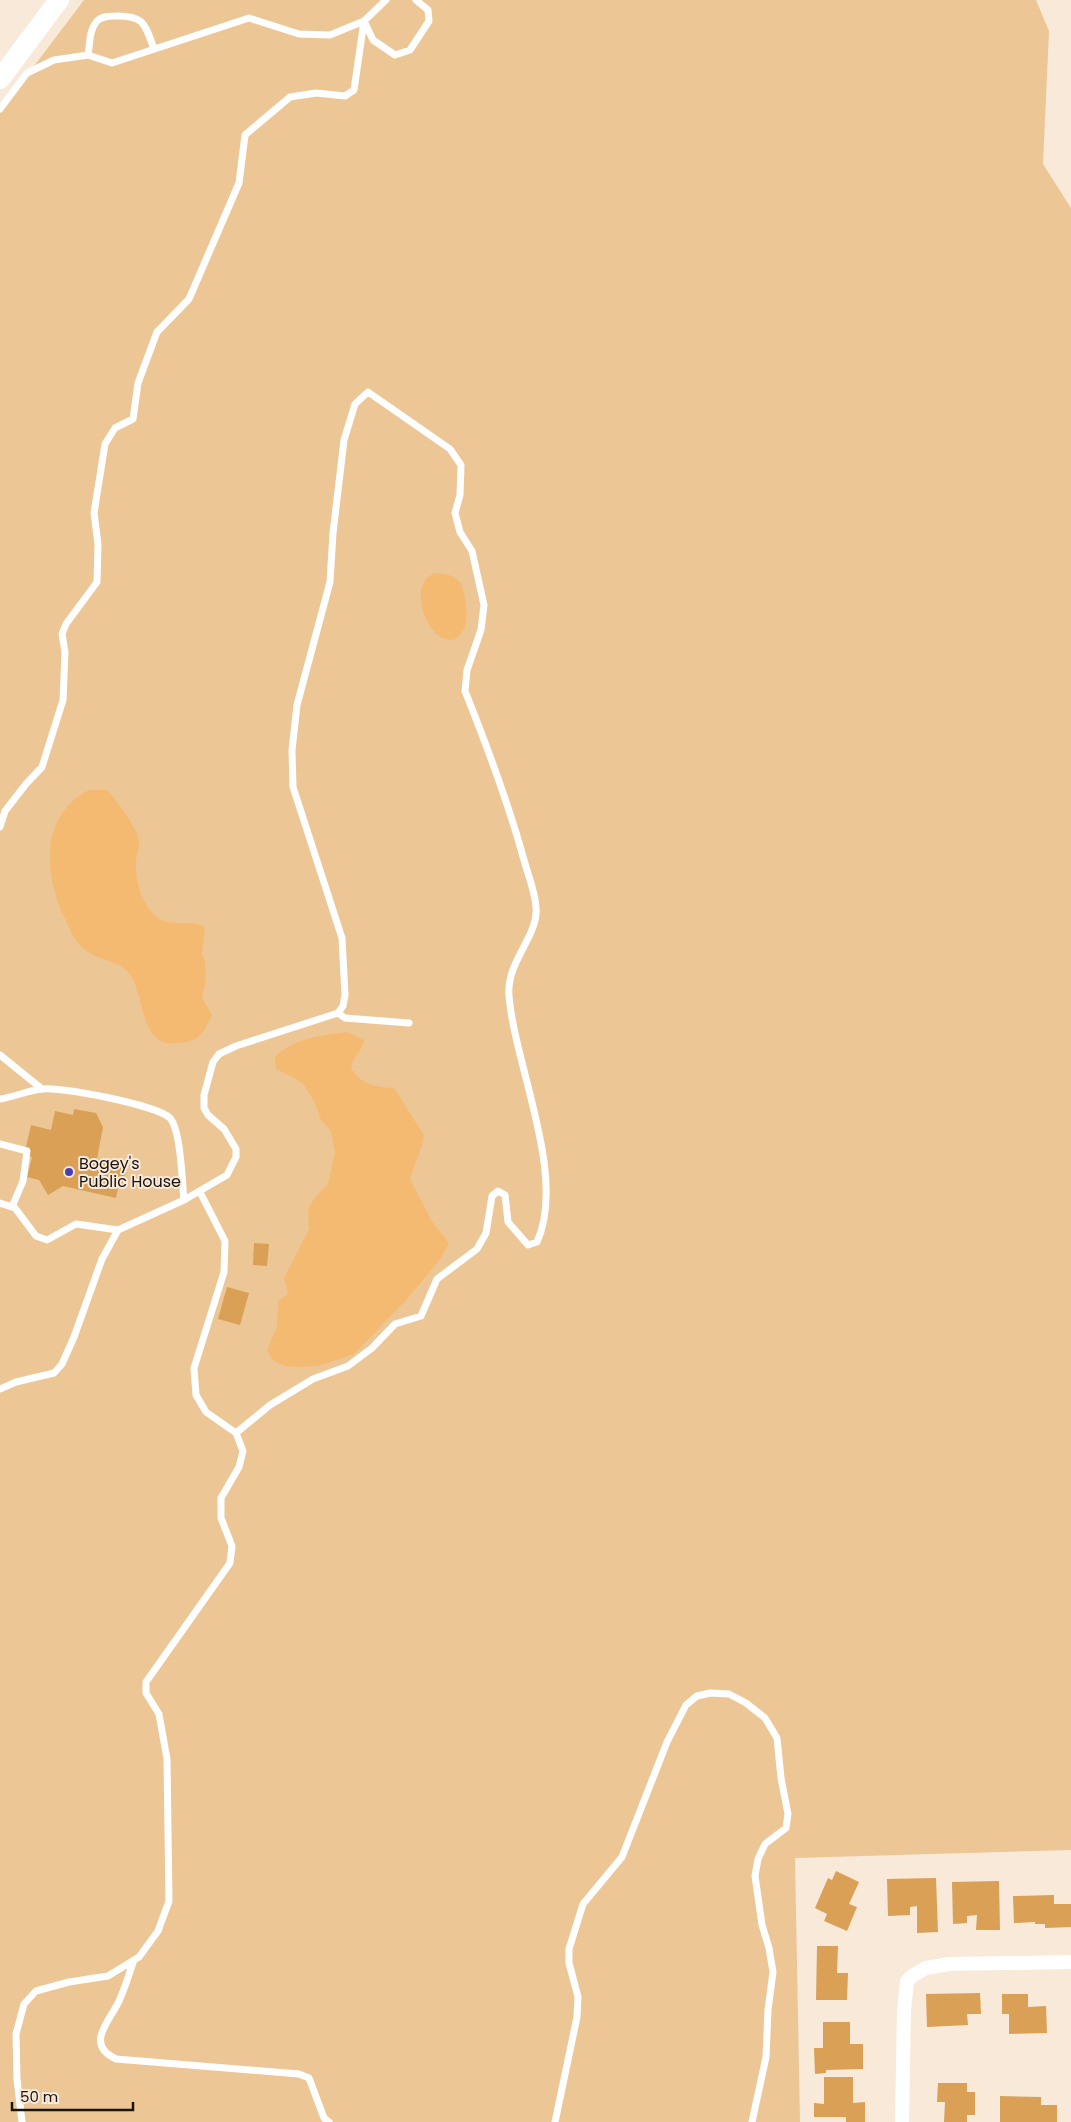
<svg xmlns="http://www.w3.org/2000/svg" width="1071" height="2122" font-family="Poppins,sans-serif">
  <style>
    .green { fill: #edc696 }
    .water { fill: #f5ba71 }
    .building { fill: #d9a056 }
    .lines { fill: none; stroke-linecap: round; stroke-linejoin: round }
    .lane { stroke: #fff; stroke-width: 7 }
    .street { stroke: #fff; stroke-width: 14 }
    .secondary { stroke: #fff; stroke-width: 20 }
    .poi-dot { fill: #4b3db4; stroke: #f8e9d9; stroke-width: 2 }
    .labels { text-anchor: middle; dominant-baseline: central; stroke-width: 4; stroke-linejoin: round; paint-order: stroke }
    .poi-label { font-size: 16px; fill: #19140e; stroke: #f8e9d9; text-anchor: start }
  </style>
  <rect width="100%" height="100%" fill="#f8e9d9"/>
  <path class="green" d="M84,0H1036L1049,31L1043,164L1071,208V1850L795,1858L800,2122H0V111Z"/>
  <path class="water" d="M435,573C444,574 451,574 458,580C463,585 463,591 465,598C467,615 470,631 453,640C450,640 445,639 442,638C423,627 409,583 435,573Z
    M89,790H107C117,801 138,828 139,842C140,849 136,855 136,862C135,881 141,901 154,915C168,929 189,918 205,927L202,954C208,964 206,986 202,998L212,1015C203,1033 202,1040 180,1043C137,1050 147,994 128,972C116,958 94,962 79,944C73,938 70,928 66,921C44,877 38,816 89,790Z
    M348,1032L364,1040C362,1053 352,1056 351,1068C362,1085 375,1087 394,1088L424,1135L423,1142L410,1179L433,1223L449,1243L441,1258L408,1298L354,1354L319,1366L299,1367L284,1366L273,1360L267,1350L277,1327L278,1301L288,1294L284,1278L309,1229L308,1209L316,1196L328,1184L335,1153L331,1131L321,1120L314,1101L304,1085L298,1080L276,1069L275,1057C293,1038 323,1035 348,1032Z"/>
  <path class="building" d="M74,1109L96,1113L103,1127L97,1159L127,1165L123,1185L119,1184L116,1198L63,1186L48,1195L39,1180L27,1177L32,1157L28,1156L30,1148L26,1147L31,1125L51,1130L55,1111L73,1115Z
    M254,1243L269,1244L267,1266L253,1265Z
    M227,1287L249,1293L240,1325L218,1319Z
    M836,1871L859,1882L849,1904L857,1907L847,1931L824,1921L827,1914L815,1908L828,1878L832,1880Z
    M936,1878L938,1932L917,1933V1906L910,1907V1915L888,1916L887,1879Z
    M999,1881L1000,1930H976L977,1915L967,1916V1923L953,1924L952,1882Z
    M1054,1895V1904H1071V1927L1045,1928V1924H1035V1922L1014,1923L1013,1896Z
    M817,1946H838L837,1973H848L847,2000H816Z
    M980,1993L981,2014H967L968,2025L927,2027L926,1994Z
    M1002,1994H1028V2007L1046,2006L1047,2033L1009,2034V2014H1002Z
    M823,2022H850V2044H863V2069L826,2070V2073L815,2074L814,2048H823Z
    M824,2077H853V2103L865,2102V2122H846V2117H814V2103L824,2104Z
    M938,2083H967V2092H975V2115H967V2122H944L945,2102H937Z
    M1000,2096L1041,2097V2105H1057V2122H1000Z"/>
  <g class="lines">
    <path class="lane" d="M364,21L373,40L395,55L410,50L429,21L428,10L416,0
      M88,55C90,44 89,30 97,21C102,16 109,16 115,16C144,15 145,24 154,49
      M0,109L27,73L54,60L88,55L112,63L249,18L299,34L330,35L364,21L386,0
      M0,827L5,811L26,784L42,767L63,700L65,652L62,634L66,624L97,582L98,544L94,513L105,444L115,428L133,419L138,383L157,332L189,299L239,183L245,135L290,97L316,93L345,96L354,90L364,21
      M338,1013L345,1018L409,1023
      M0,1055L42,1089
      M0,1099C14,1097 27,1091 41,1089C59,1086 157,1105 170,1118C181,1131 182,1181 184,1200
      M0,1144L27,1151L23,1181L12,1207
      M0,1203L15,1208L36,1236L47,1240L76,1224L118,1230
      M0,1389L16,1382L54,1373L62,1364L74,1337L102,1259L118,1230L184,1200L227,1175L236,1157V1149L224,1129L208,1115L204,1108V1095L213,1062L219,1054L236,1046L338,1013L343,1006L345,995L342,938L293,787L292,750L297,705L330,582L333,533L344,440L355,404L368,392L450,449L461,465L460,495L455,513L460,532L472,551L484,605L481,630L467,670L465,691C487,746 508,802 524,860C528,875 535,891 536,907C539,936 506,961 509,996C515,1067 567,1176 537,1242L528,1245L508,1222L505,1195L498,1191L492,1196L486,1233L477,1249L437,1279L421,1316L395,1324L372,1348L348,1366L313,1379L270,1405L236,1433
      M134,1960C129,1974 125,1988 119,2001C110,2021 84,2044 116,2059L299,2074L309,2078L324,2118L329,2122
      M22,2122L17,2079L16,2034L24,2004L36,1991L69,1982L108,1976L139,1957L158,1931L169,1901L167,1759L159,1714L146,1693V1682L230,1563L232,1546L221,1518V1498L239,1467L243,1451L236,1433L206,1412L196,1395L194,1368L224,1272L225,1241L200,1192
      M555,2122L577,2017L578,1997L569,1963V1949L583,1904L622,1857L667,1742L686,1705L697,1696L710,1693L729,1694L746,1703L765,1718L777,1738L781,1778L788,1814L786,1828L765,1844L758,1859L755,1876L762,1925L769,1948L773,1972L768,2010L766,2057L752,2122"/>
    <path class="street" d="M902,2122L904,2011L907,1981L912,1976L926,1968L949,1964L1071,1962"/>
    <path class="secondary" d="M0,79L59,0"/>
  </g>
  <circle class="poi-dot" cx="69" cy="1172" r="5"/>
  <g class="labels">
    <g class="poi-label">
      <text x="79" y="1163">Bogey's<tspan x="79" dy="18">Public House</tspan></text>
    </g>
  </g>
  <path d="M12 2102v8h121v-8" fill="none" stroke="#19140e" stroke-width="2.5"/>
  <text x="20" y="2102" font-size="15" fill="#19140e" stroke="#f8e9d9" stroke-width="4" paint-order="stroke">50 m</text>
</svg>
